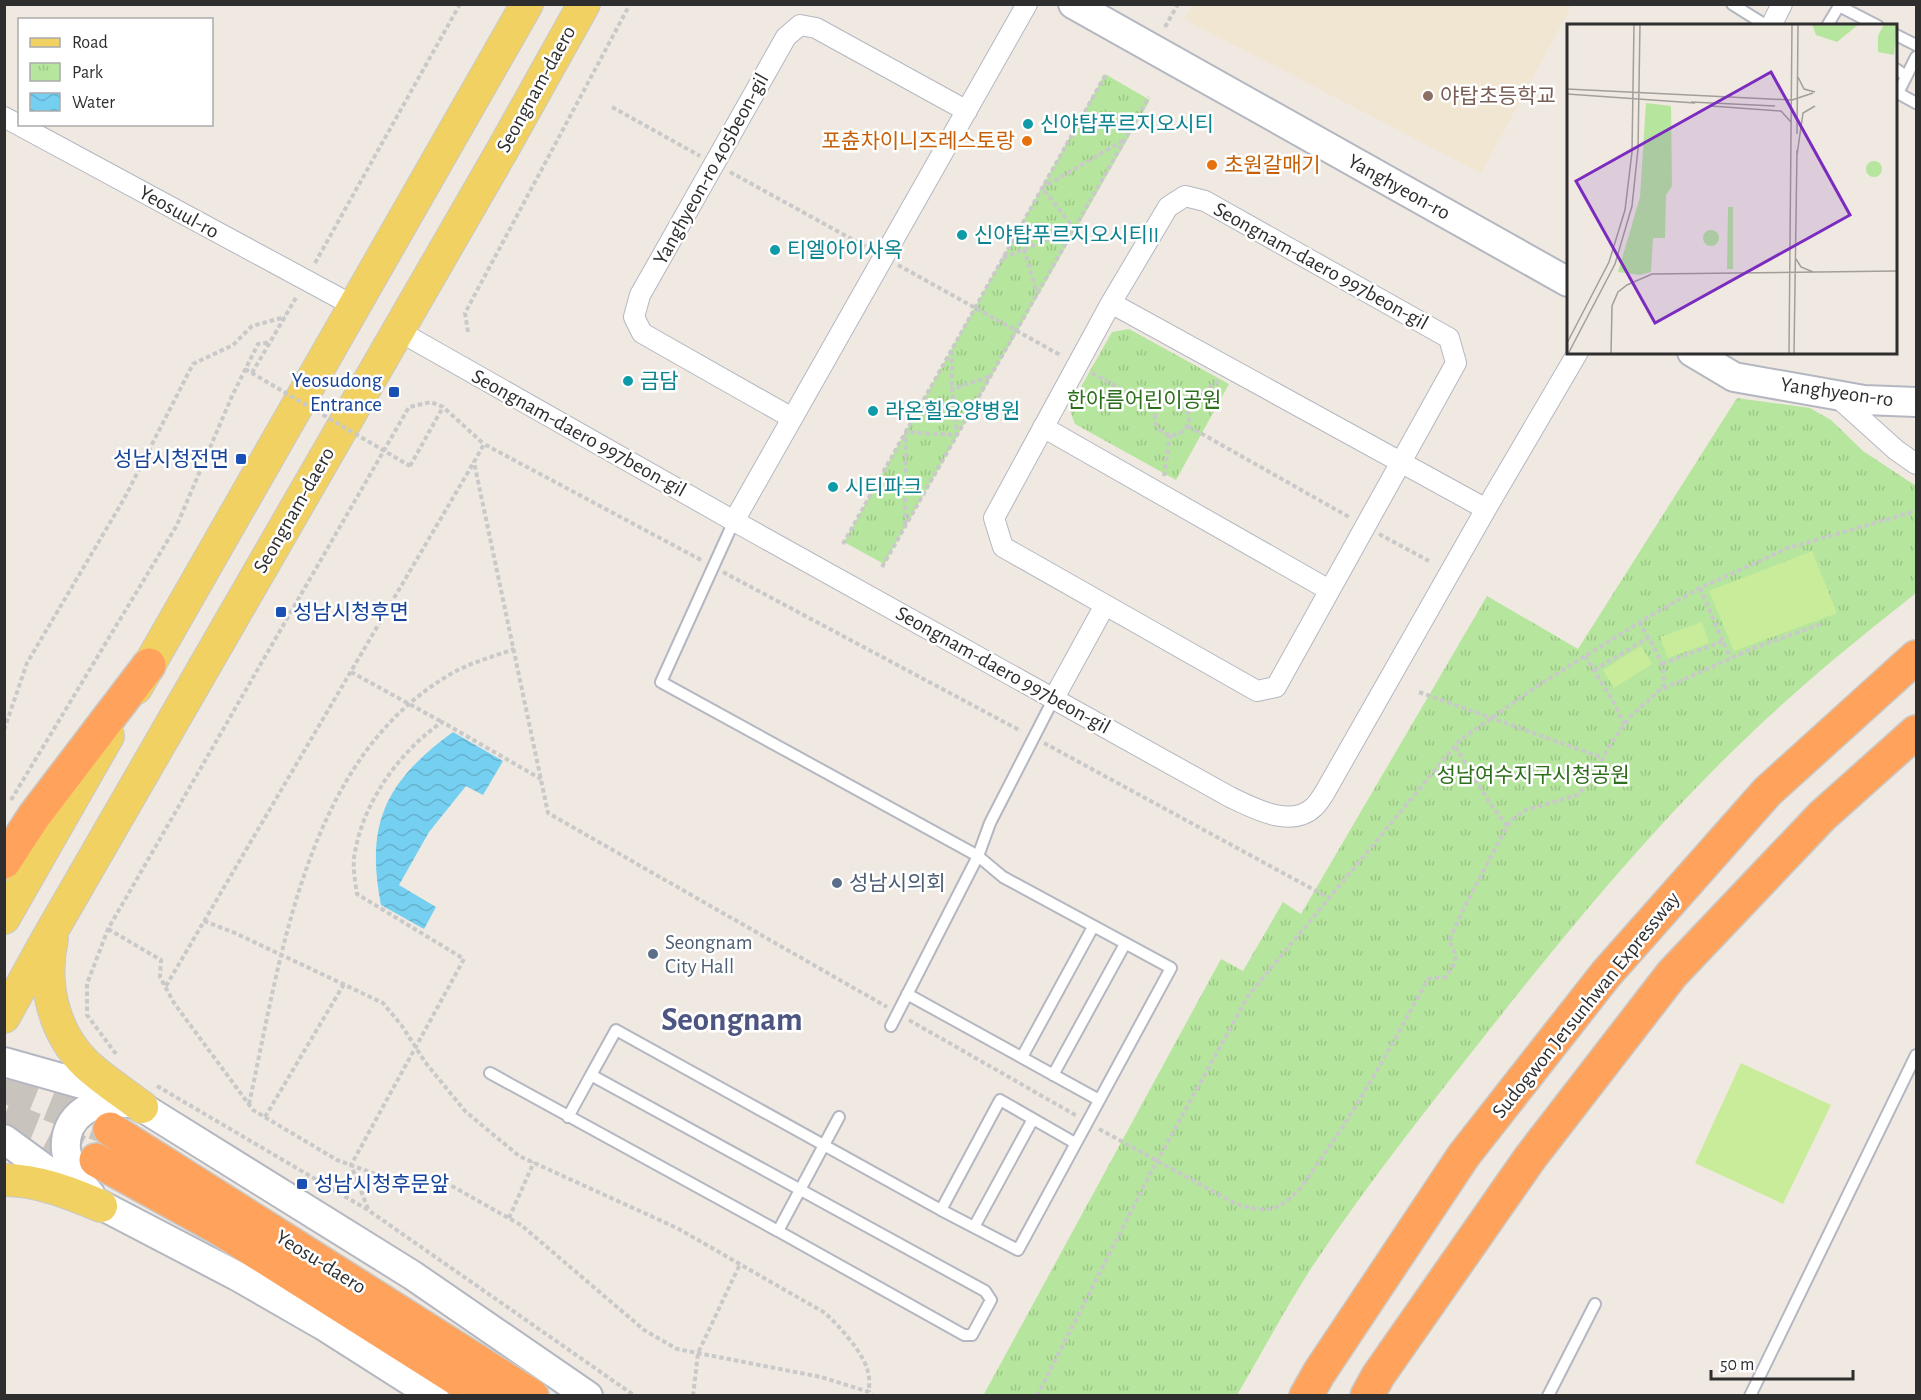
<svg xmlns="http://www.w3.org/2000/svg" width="1921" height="1400" font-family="'Alegreya Sans','Noto Sans KR',sans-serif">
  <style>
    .education { fill: #f0e6d1 }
    .park { fill: url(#park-tufts) }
    .pitch { fill: #c9ec9a }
    .water { fill: url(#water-waves) }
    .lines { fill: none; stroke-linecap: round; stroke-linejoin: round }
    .highway-tunnel { stroke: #c8c4bd; stroke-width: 33; stroke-dasharray: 33 16; stroke-linecap: butt }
    .lane-casing { stroke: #b4b7c1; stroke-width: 14 }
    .street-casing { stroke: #b4b7c1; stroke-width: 22 }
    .secondary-casing { stroke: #b4b7c1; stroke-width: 32 }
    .primary-casing { stroke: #c9c9c9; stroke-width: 34 }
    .highway-casing { stroke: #c9c9c9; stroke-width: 36 }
    .path { stroke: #c9c9c9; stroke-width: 4; stroke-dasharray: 4.5 3; stroke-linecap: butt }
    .lane { stroke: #fff; stroke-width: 10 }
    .street { stroke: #fff; stroke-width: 20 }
    .secondary { stroke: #fff; stroke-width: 28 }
    .primary { stroke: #f2d163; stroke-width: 32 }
    .highway { stroke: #ffa35c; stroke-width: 33 }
    .path-bridge { stroke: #c9c9c9; stroke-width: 4; stroke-dasharray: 4.5 3; stroke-linecap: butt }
    .education-dot { fill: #8d6e63; stroke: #fff; stroke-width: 2 }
    .culture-dot { fill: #0f9aa8; stroke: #fff; stroke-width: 2 }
    .food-dot { fill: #e8710a; stroke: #fff; stroke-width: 2 }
    .transit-dot { fill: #1a4fb4; stroke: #fff; stroke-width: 2 }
    .service-dot { fill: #5c6f8a; stroke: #fff; stroke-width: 2 }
    .labels { text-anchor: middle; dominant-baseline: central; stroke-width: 5; stroke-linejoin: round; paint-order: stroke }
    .street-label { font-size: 21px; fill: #2e2e2e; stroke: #fff }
    .education-label { font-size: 21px; fill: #785e54; stroke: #fff; text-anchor: start }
    .culture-label { font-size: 21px; fill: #0d838f; stroke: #fff; text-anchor: start }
    .food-label { font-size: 21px; fill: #c56008; stroke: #fff; text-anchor: end }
    .transit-label { font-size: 21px; fill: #164399; stroke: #fff; text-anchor: end }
    .park-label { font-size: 21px; fill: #2c6e1b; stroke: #fff }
    .service-label { font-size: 21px; fill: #4e5e75; stroke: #fff; text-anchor: start }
    .town-label { font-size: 33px; font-weight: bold; fill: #4d5680; stroke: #fff }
    .inset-road { fill: none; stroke: #a29e99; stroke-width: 1.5 }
    .view { fill: #7b2cbf; fill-opacity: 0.15; stroke: #7b2cbf; stroke-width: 3 }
    .inset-edge { fill: none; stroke: #2e2e2e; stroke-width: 3 }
  </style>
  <defs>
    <pattern id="park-tufts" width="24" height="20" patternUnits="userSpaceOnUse" patternTransform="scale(1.5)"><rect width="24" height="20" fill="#b6e59e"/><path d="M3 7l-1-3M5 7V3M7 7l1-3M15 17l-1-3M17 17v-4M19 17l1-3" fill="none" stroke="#9dc588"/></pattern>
    <pattern id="water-waves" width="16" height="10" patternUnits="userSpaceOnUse" patternTransform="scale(1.5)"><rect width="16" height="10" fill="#75cff0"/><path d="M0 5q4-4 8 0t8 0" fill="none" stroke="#66b2ce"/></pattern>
  </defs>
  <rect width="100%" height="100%" fill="#efe9e1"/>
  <path class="education" d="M1193,5V4L1572,5L1481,173L1184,19Z"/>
  <path class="park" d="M1105,74L1150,100L884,564L844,542Z
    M1129,329L1229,384L1176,480L1075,424L1069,408L1112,332Z
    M1737,398L1810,408L1831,420L1863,451L1916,486V593C1872,628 1828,663 1786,701C1676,799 1581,914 1490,1029C1429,1106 1367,1184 1312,1267C1285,1309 1262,1353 1237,1395L983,1396L1221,959L1243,971L1283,902L1301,914L1487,596L1578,649Z"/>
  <path class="pitch" d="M1812,551L1837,613L1734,651L1709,591Z
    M1702,622L1709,643L1668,658L1660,637Z
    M1641,646L1652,664L1614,688L1603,670Z
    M1741,1063L1831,1105L1783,1204L1695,1163Z"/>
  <path class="water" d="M453,732L503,761L483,795L466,786L429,832L399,885L436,907L424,929L381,905C365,823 386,781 453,732Z"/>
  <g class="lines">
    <path class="highway-tunnel" d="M4,1086L110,1129
      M4,1117L41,1132L92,1158"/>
    <defs>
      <path id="lane" d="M1732,4L1767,26
        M1827,26L1839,6L1878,26
        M1896,35L1916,45
        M1896,69L1906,76
        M1896,92L1916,103
        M1898,93L1916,57
        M907,994L1099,1100
        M891,1026L978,856L990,823L1054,698
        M1022,1057L1093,927
        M490,1073L778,1231L839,1117
        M591,1075L616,1030L941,1210L1018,1250L1171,968L1003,877L978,856L661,682L734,521
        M1053,1075L1125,944
        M568,1117L591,1075L985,1291L991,1300L972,1335H964L778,1231
        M941,1210L1000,1100L1075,1143
        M974,1227L1033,1119
        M1548,1396L1595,1304
        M1750,1396L1916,1055"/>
      <path id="street" d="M1771,26L1782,4
        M4,117L354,306
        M1185,196L1205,201L1449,338L1456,363L1276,687L1257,691L1003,547L994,518L1111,303L1168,207Z
        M1111,303L1486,509
        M397,330L734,521L1230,797C1253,808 1291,829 1314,807C1318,803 1322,797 1325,792L1486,509L1578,352
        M1835,395L1896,450L1916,464
        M792,418L642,333L634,317L640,295L786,37L800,25L816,28L967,111
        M1043,427L1329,590
        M734,521L1027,4
        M1054,698L1105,605"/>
      <path id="secondary" d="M1073,4L1568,282
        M1692,352L1734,377L1864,400L1916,402
        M4,1062L82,1084L142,1107L412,1275L588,1396
        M4,1139L78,1193L237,1276L324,1326L434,1396
        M90,1194C79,1182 68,1166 66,1150C63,1115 95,1098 125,1103"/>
      <path id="primary" d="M136,688L527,4
        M4,918L108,736
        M52,939C42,983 53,1032 86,1064C103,1080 124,1093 142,1107
        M4,1017L45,943L503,149L584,4
        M4,1180C38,1180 70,1193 101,1206"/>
      <path id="highway" d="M4,862L34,816L149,665
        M110,1129L532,1396
        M96,1160L217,1227L484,1396
        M1306,1396L1319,1373L1464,1155L1606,974L1768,791L1916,657
        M1367,1396L1378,1376L1530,1158L1672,974L1822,816L1916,732"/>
    </defs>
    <use href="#lane" class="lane-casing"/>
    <use href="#street" class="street-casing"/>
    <use href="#secondary" class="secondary-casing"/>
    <use href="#primary" class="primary-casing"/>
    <use href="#highway" class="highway-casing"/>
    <path class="path" d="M1165,27L1178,4
      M612,107L700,156
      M730,172L868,248
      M1024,249L1037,294
      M1003,258L1074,228L1042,188L1124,140
      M315,263L460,4
      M898,265L1062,356
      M468,332L465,313L630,4
      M952,351V389
      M252,373L297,296
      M1092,373L1157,409
      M1155 418a17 17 0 1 1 34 0a17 17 0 1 1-34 0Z
      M1186,407L1218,381
      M1188,426L1349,517
      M410,466L443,407
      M1164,476L1170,435
      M905,525L906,432L957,435L952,389L989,377
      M1379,534L1429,561
      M843,544L1106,74
      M701,560L484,444L474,462L548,813L887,1007
      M882,567L1149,97
      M723,572L1021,731
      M1700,588L1730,658
      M1639,622C1650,642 1668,664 1663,687
      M1585,656L1614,703L1624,724
      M1662,664L1723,641
      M1594,670L1648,638
      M351,672L442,722
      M1419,692L1603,758
      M4,730L27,663L124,499L193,364L233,345L252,326L285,317
      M1044,743L1329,898
      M11,800L177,525L232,396L258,344L271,342
      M1507,826L1513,819L1526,810L1577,795L1593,778L1610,745L1630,717L1660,690L1754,648L1821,624
      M204,921L235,933L383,1003L402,1026L425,1062L465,1111L519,1156L677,1228L825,1313C839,1326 864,1353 868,1372C870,1378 869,1386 869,1392
      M108,929L161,960L160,977L174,1003L253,1110L337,1160L397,1182L450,1185L521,1225L644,1330L677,1349L821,1377L869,1392L873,1396
      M166,986L474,462
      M909,1020L1077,1116
      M116,1054L87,1015V984L108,929L409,407L431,402L443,407L484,444
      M157,1086L368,1210L635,1396
      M249,1104C282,953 307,751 458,670C476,661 495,656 514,649
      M265,1117L344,984
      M1099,1129L1236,1204C1248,1207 1265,1213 1276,1207C1298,1197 1309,1176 1322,1157C1362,1101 1394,1040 1428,979L1446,977C1456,963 1459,956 1449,941L1463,910L1507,826L1489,802L1455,746
      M368,1209L351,1165L464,959L357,894C355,880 352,865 355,852C364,801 400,751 442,722L541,779
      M509,1218L534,1162
      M693,1396L698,1353L740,1264
      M1037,1396L1149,1176L1248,996L1460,740L1536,687L1585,656L1655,613L1700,588L1788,548L1916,511"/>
    <use href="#lane" class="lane"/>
    <use href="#street" class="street"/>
    <use href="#secondary" class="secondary"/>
    <use href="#primary" class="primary"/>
    <use href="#highway" class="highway"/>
    <path class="path-bridge" d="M245,369L410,466"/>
  </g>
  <circle class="education-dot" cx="1428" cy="96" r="6"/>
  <g class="culture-dot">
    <circle cx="1028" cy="124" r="6"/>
    <circle cx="962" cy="235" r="6"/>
    <circle cx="775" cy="250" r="6"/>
    <circle cx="628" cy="381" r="6"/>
    <circle cx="873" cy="411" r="6"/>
    <circle cx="833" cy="487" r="6"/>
  </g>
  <g class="food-dot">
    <circle cx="1027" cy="141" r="6"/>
    <circle cx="1212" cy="165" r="6"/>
  </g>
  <g class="transit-dot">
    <rect x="388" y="386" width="12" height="12" rx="3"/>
    <rect x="235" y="453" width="12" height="12" rx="3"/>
    <rect x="275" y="606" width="12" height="12" rx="3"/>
    <rect x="296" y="1178" width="12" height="12" rx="3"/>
  </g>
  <g class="service-dot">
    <circle cx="837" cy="883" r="6"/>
    <circle cx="653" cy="954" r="6"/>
  </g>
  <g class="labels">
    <g class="street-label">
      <text transform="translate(536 89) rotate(-61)">Seongnam-daero</text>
      <text transform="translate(711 169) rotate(-61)">Yanghyeon-ro 405beon-gil</text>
      <text transform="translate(1399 187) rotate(29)">Yanghyeon-ro</text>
      <text transform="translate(179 212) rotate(29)">Yeosuul-ro</text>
      <text transform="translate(1321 266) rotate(29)">Seongnam-daero 997beon-gil</text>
      <text transform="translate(1837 392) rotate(8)">Yanghyeon-ro</text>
      <text transform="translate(579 433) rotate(29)">Seongnam-daero 997beon-gil</text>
      <text transform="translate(294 510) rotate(-60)">Seongnam-daero</text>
      <text transform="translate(1003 670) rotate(29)">Seongnam-daero 997beon-gil</text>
      <text transform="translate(1586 1005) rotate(-51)">Sudogwon Je1sunhwan Expressway</text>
      <text transform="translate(321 1262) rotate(32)">Yeosu-daero</text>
    </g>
    <g class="education-label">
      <text x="1440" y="96">야탑초등학교</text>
    </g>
    <g class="culture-label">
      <text x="1040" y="124">신야탑푸르지오시티</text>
      <text x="974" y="235">신야탑푸르지오시티II</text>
      <text x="787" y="250">티엘아이사옥</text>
      <text x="640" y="381">금담</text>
      <text x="885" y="411">라온힐요양병원</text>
      <text x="845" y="487">시티파크</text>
    </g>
    <g class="food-label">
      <text x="1015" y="141">포츈차이니즈레스토랑</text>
      <text x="1224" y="165" text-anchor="start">초원갈매기</text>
    </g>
    <g class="transit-label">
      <text x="382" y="380">Yeosudong<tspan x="382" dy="24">Entrance</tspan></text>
      <text x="229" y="459">성남시청전면</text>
      <text x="293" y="612" text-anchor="start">성남시청후면</text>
      <text x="314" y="1184" text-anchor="start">성남시청후문앞</text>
    </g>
    <g class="park-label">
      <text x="1144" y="400">한아름어린이공원</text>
      <text x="1533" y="775">성남여수지구시청공원</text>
    </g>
    <g class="service-label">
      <text x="849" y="883">성남시의회</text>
      <text x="665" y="942">Seongnam<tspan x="665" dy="24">City Hall</tspan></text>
    </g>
    <g class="town-label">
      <text x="732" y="1020">Seongnam</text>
    </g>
  </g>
  <g transform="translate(1567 24)">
    <rect width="330" height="330" fill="#efe9e1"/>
    <path d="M292,0L270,18L249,11L245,0ZM317,0H330L327,31L311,28V12Z" fill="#b6e59e"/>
    <path d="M79,79L104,82L105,162L99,171L98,214H86L84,248L73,251L51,248L73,173ZM299 145a8 8 0 1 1 16 0a8 8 0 1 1-16 0ZM161,183H166V245H160ZM136 214a8 8 0 1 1 16 0a8 8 0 1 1-16 0Z" fill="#b6e59e"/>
    <path class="inset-road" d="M231,53L237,65L248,68M0,65L225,76M0,70L128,79M225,76L246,69M124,78L208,82M144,82L214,87L224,98M230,110L231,0M230,131L236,89L248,82M229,235L234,243L246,248M0,319L42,238L58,186L65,128L67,0M1,330L48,240L65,182L71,125L73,0M44,330L45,282L51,268L60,261L85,250L330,247M222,330L225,0M227,330L230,126"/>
    <path class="view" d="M204,48L283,191L88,299L9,157Z"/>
    <rect width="330" height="330" class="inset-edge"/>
  </g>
  <rect width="1921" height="1400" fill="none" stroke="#2e2e2e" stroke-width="12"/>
  <rect x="18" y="18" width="195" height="108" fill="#ffffff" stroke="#ababab" stroke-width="1.5"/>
  <rect x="30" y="38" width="30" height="9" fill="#f2d163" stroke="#ababab" stroke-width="1.5"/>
  <text x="72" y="48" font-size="18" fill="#2e2e2e">Road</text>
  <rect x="30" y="63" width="30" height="18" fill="url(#park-tufts)" stroke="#ababab" stroke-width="1.5"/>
  <text x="72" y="78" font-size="18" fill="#2e2e2e">Park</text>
  <rect x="30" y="93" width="30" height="18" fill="url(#water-waves)" stroke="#ababab" stroke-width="1.5"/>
  <text x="72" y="108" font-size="18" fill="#2e2e2e">Water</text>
  <path d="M1711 1370v9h142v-9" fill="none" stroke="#2e2e2e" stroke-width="3"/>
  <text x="1720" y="1370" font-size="18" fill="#2e2e2e" stroke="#ffffff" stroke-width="4.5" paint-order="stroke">50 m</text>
</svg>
